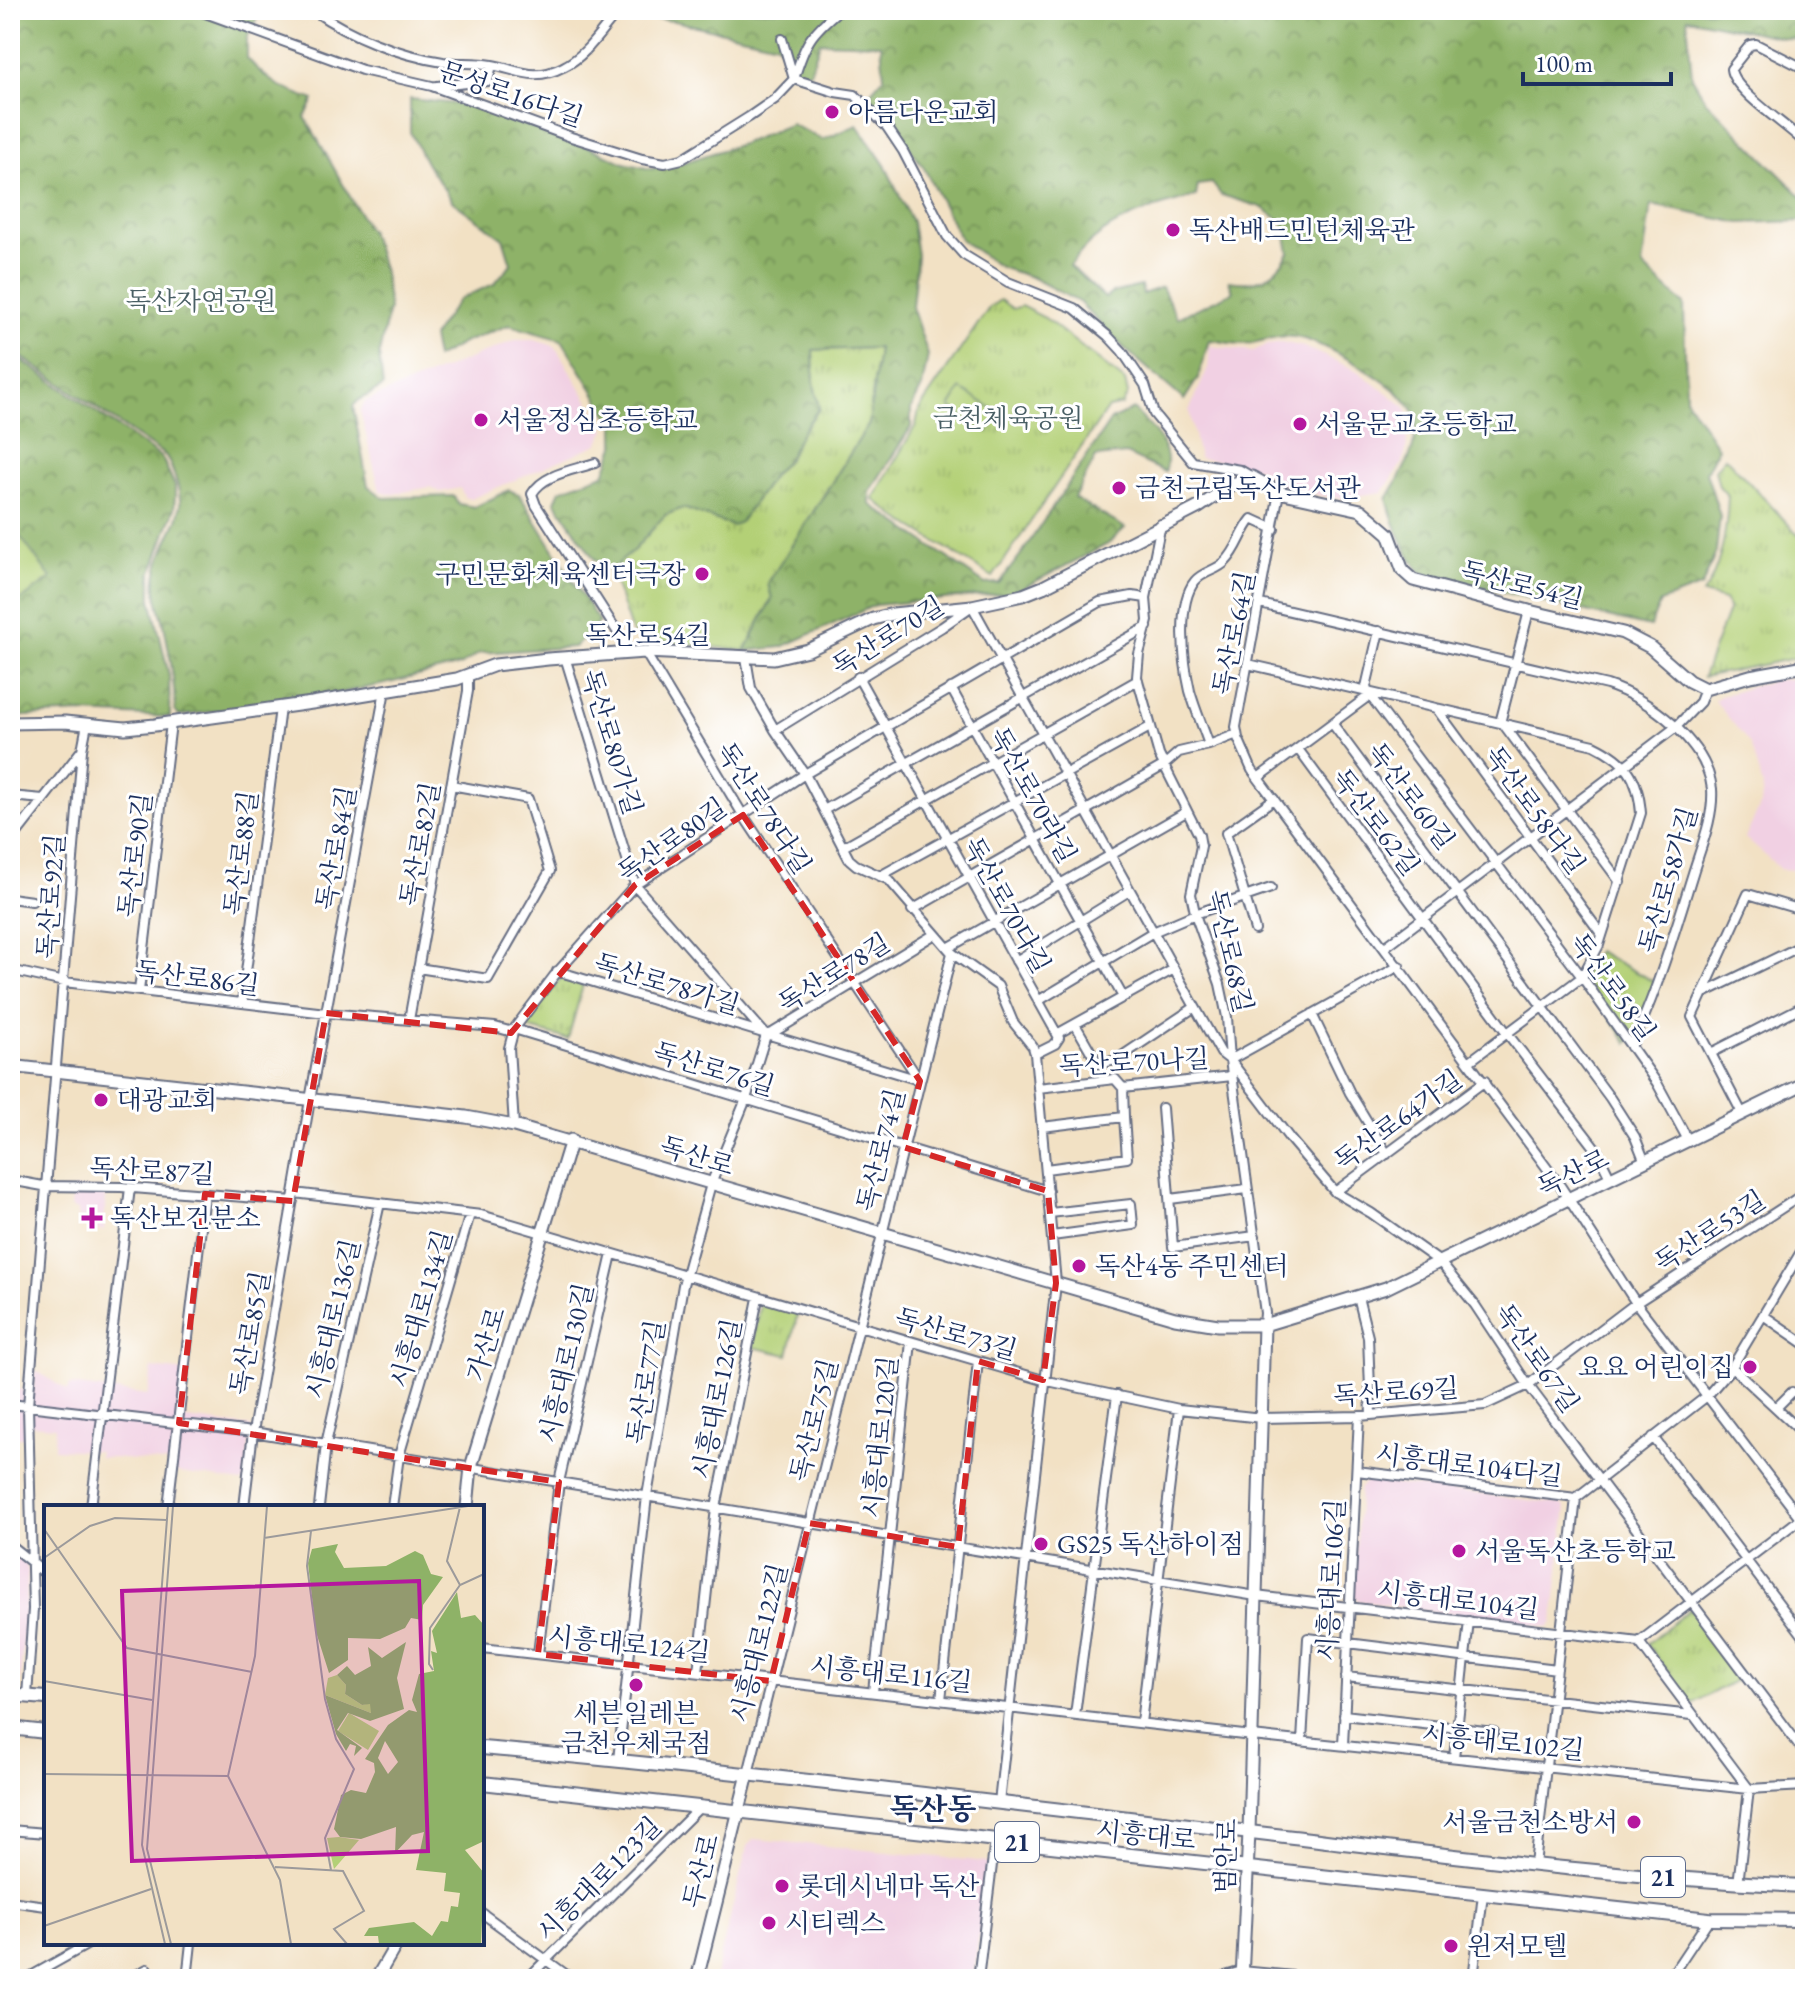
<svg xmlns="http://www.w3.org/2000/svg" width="1815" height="1989" font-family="'EB Garamond','Noto Serif KR',serif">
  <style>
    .built { fill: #f1d0e3 }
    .grass { fill: url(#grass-tufts); stroke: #67806a; stroke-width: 2 }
    .forest { fill: url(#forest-crowns); stroke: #547062; stroke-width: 2; fill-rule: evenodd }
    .garden { fill: #b3d076; stroke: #67806a; stroke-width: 2 }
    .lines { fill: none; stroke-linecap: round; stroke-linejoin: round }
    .street-casing { stroke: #666d82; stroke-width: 12 }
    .secondary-casing { stroke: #666d82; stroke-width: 15 }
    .primary-casing { stroke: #666d82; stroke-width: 16 }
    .street { stroke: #fff; stroke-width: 8 }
    .secondary { stroke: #fff; stroke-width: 11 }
    .primary { stroke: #fff; stroke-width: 12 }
    .marked { fill: none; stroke: #d62828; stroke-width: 6; stroke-dasharray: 16 10; stroke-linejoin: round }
    .poi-dot { fill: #b5179e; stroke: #fff; stroke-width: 3 }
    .labels { text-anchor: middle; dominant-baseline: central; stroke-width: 6; stroke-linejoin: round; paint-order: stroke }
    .shield { fill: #fff; stroke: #5f6d8e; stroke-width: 2 }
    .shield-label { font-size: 24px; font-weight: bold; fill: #1b2f5e }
    .street-label { font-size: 26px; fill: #1b2f5e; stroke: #fff }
    .poi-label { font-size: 26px; fill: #1b2f5e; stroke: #fff; text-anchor: start }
    .park-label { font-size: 26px; fill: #495f65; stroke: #fff }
    .quarter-label { font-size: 30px; font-weight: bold; fill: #1b2f5e; stroke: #fff }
    .inset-road { fill: none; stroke: #9c9a9b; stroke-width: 2 }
    .view { fill: #b5179e; fill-opacity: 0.15; stroke: #b5179e; stroke-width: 4 }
    .inset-edge { fill: none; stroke: #1b2f5e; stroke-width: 4 }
  </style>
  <defs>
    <pattern id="grass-tufts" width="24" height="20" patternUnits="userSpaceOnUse" patternTransform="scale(2)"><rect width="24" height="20" fill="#b3d076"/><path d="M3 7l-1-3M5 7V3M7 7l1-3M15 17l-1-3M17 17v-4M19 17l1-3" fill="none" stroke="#99b368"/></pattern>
    <pattern id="forest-crowns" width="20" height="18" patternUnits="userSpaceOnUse" patternTransform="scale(2)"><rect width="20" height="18" fill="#8eb267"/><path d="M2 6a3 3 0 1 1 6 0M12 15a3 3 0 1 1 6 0" fill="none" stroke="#739158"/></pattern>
  </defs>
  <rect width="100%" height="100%" fill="#fff"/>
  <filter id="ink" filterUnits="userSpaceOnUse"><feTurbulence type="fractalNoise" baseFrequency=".0125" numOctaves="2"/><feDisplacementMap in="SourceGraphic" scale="16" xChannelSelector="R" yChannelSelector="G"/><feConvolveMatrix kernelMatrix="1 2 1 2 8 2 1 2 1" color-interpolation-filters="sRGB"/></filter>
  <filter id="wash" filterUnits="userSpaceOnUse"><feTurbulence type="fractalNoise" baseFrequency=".006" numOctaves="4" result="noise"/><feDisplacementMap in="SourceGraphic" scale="32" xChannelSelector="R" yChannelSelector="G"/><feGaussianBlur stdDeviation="1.8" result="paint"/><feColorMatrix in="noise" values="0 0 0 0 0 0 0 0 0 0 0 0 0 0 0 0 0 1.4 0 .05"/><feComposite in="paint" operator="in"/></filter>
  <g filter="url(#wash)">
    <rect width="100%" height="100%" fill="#f2e1c4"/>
    <path class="built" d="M515,340H534L555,346L606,430L598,444L473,498H465L460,488L440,492L430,487L393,494L380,491L360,410L366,401Z
      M1282,342L1304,347L1356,370L1405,406L1409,417L1406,451L1401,465L1383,492L1341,498L1323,496L1282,485L1259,468L1199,458L1189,411L1208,368L1210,346L1253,351L1269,344Z
      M1805,678V871L1781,869L1745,838L1761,804L1763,787L1759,771L1750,744L1714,700L1721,696L1775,680Z
      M73,1189L106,1190L104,1231L79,1226L78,1210L71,1208Z
      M152,1368L185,1372L180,1412L186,1419L251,1427L245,1479L242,1482L173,1472L174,1463L99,1457V1451L54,1449L55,1427L30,1425V1437H10V1388L33,1392L35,1370L68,1391L70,1385L148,1395Z
      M1367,1481L1562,1504L1566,1508L1553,1622L1548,1627L1359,1601L1353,1594L1360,1488Z
      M10,1552L26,1564L28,1571L20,1681L16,1687L10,1686Z
      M755,1839L988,1862L973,1979H715L747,1847Z"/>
    <path class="grass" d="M1000,300L1013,309L1021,306L1045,318L1125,381L1128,394L1122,405L1108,408L993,577L899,519L873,499L916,425L919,410L989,308Z
      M878,348L869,424L768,583L772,598L745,651L649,639L632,633L611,570L635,549L665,515L683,508L733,526L741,521L774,474L789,458L800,435L819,409L814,384L813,350Z
      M1725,457L1805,542V656L1703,677L1729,608L1725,600L1703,594C1722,566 1727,530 1728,496L1719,486L1715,470Z
      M1597,951L1658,984L1638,1031L1628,1043L1582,977Z
      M560,979L583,985L568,1039L523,1027Z
      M761,1302L798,1312L788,1355L752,1347Z
      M1691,1608L1742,1677L1692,1704L1647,1644Z"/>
    <path class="forest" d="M10,10H261L247,38V58C270,84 281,88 314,100L305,117L371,234L384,273L389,309L379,354L383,387L359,400L353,406L368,486L384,498L454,496L458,504L475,507L509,490L519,494L599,622L574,647L480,653L461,665L385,684L319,697L179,716L175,711C175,680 169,651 163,620C159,606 154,593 156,578C165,520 199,523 166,456L10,349Z
      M625,10H1805V39L1783,38L1687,18L1692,77L1706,101L1805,200V221L1740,223L1651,205L1642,266L1684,304L1686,399L1718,448L1706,472L1720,516L1716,552L1702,586L1660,602L1650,627L1421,573C1404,551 1394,526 1387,499C1401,474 1418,450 1416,420C1415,391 1326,344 1300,338C1278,333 1270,340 1252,343C1239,346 1222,341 1209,340L1198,378L1184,400L1123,347L1079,302L1031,277L1000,267L961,240L923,166L868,95L884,77L881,44L820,42L810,72H798L777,44L674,21L624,16ZM1212,183L1221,195L1261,207L1284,223L1289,253C1273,278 1259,286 1229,281L1233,292L1177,318L1162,287L1143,294L1141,286L1112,293L1105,298L1070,266C1102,220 1145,211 1196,196L1198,185Z
      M410,99L467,105L589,147L624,163L651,169L682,163L744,143L791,124L823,140L857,125L885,165L912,222L917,255L912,307L928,355L922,387L911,409V427L870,491V504L985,584L999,583L1022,553L1111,420L1133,409C1148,424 1175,448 1165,472L1126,454L1096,457L1074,498L1125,528L1108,544L1013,593L875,605L782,647L745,651L772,599L768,583L869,424L878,348L813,350L814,384L819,408L800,435L789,458L774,474L741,521L733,526L683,508L665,515L635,549L611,570L595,560L555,501L560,490L604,474L615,446V426L562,340L509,325L465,342L436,358L432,337L459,299L494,284L511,264L503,238L453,202L426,163L410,132Z
      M10,352L162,458L175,486V496L174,510L151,574V599L169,675L170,717L81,713L10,717Z"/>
    <path class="garden" d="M961,389L1000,413L987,432L950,407Z
      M19,535L51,578L10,608V542Z"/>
  </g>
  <g filter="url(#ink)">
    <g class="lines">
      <defs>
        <path id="street" d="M197,10L362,70L432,86L571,137L642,159L665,163L682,159L749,117L775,99L794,79L835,92L855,95L887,127L903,151L947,236L964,255L1008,282L1074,308L1108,336L1122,351L1145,385L1154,414L1193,462L1240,470L1252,477
          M313,10C350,36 398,55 443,62C459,64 476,62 492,65C519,70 534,82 563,67C584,57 597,37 611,20
          M782,39L794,79C805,43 810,34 839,10
          M1805,69L1756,44L1750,45L1731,69C1733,91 1789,126 1805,143
          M437,86L488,81L492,65
          M595,463C574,470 543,474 532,494L536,505L631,653
          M1279,492L1236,727L1238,738L1252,770L1561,1187L1636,1303L1805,1524
          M1161,524L1146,598L1148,621L1139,654L1137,677L1159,755L1199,835L1201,846L1191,894L1196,917L1220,984L1227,1017L1230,1060L1290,1139L1335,1192L1371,1213L1440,1262L1475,1305L1528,1385L1805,1753
          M1260,604L1607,685C1648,698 1707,742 1712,789C1714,817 1701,847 1693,873C1674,934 1658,989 1631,1047
          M645,652L743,815L920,1081
          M565,657L635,885L766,1035
          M746,658L751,688L775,730L805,774L849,859L856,865L889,880L952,953L998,986L1013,1022L1033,1047L1035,1054L1056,1283L999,1803
          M1248,664L1594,745C1627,761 1638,777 1641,813L1599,945L1582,977L1470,1061
          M858,677L1057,1034
          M951,688L1123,997
          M1368,693L1582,977L1657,1083L1688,1140
          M1368,693L1366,687L1379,631
          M1436,708L1602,935
          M1332,723L1610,1098L1635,1137L1645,1162
          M1500,723L1529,611
          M1504,725L1620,882
          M775,730L942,627L972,606L1195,1007L1221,1053L1230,1060L1265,1313L1264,1325
          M1209,745L1237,734
          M1298,749L1507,1033L1596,1149L1611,1179
          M1258,778L1366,698L1368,693
          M10,796L43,799
          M824,810L1147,627
          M10,842L81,751
          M843,847L1138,680
          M880,876L1150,727
          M10,898L32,901
          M912,910L1163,766L1179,752L1209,745C1203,727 1195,709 1190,691C1184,665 1176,604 1195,581C1203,571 1217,571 1226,561C1238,549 1241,532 1252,519L1274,529
          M1255,930L1226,833L1274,799
          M1385,947L1676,727L1700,702L1705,689
          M948,948L1186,812
          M1798,948L1805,963
          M1016,961L1129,891
          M418,968L488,979L550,871L528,799L451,785
          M10,970L64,982L326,1013L495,1027L509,1031L514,1029L1048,1191
          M557,971L919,1080
          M139,991L171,723
          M1706,992L1805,944
          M1038,1001L1153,932L1195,914L1271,888
          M242,1003L280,708
          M1312,1014L1350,1093L1387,1154
          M409,1020L468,691V674
          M1075,1024L1098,1064L1116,1060L1195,1007
          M1057,1034L1174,969
          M1711,1053L1805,1005
          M1035,1054L1055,1044L1059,1038L1057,1034
          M1230,1060L1399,966
          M1038,1088L1115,1079L1123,1088L1232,1076
          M1162,1108L1173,1247L1255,1236
          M1742,1113L1692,1017L1748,894L1805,911
          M514,1126L509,1048L514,1029L554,976L635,885L805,774L1100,602L1132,596L1146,598
          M1042,1127L1124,1117L1123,1088
          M1046,1169L1127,1158L1124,1117
          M10,1180L43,1186L121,1187L293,1201
          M1335,1192L1485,1081
          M294,1193L481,1215L1043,1380L1179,1409L1262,1418L1359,1416L1485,1405L1528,1385L1636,1303L1805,1193
          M1170,1199L1247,1189
          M1050,1213L1131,1204L1133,1225L1052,1236
          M1358,1297L1368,1337L1371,1415
          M1763,1315L1805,1344
          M1732,1367L1805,1435
          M10,1404L253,1432L1256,1596L1639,1642L1749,1789L1738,1884
          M1776,1408L1792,1392
          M1653,1437L1805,1638
          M1357,1471L1576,1498
          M91,1507L130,1188
          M168,1507L205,1194
          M244,1507L253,1432L310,1100L385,690
          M319,1507L326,1444L380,1203
          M392,1507L399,1456L470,1214
          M10,1545L46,1574
          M1639,1642L1804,1516
          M482,1648L1252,1736L1749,1789L1805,1786
          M538,1654L559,1482L612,1254
          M698,1672L716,1508L758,1298
          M1346,1677L1692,1715
          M873,1692L911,1342
          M27,1696L33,1609L28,1406L82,750L87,724
          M941,1700L978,1361
          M1075,1715L1117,1395
          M1344,1715L1494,1732
          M1141,1723L1179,1409
          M1302,1741L1308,1638L1557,1669
          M1343,1745L1359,1416
          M1454,1757L1469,1621
          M618,1760L647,1496L683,1285L711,1184L746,1099L766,1035L774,1032L935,934
          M748,1774L952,953
          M10,1830L46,1833
          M1535,1865L1576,1498L1707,1396L1732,1367L1805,1245
          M10,1901L46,1906
          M482,1913L572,1979
          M26,1979L90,1943
          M129,1979L147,1969
          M187,1979L191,1943
          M527,1979L700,1807
          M978,1979L995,1840
          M1215,1979L1242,1971L1323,1979
          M1473,1979L1483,1894
          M1669,1979L1709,1919
          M1802,1979L1805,1974"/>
        <path id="secondary" d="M10,723L65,722L125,728L155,725L312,703L457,679L495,665L548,659L645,652L774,658L808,650L873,619L893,614L972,606L1023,595L1043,587L1199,507L1233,484L1252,477L1279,492L1361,510L1389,534L1403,571L1413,580L1529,611L1623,633L1650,647L1689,681L1705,689L1750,676L1805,666
          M10,1066L466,1117L514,1126L1175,1318L1218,1325H1264L1386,1288L1805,1083
          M467,1507L471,1467L571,1140
          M376,1979L397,1943
          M697,1979L748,1774
          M1242,1979L1249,1832L1264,1325"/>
        <path id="primary" d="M10,1695L46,1698
          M10,1728L46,1732
          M482,1748C753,1772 1023,1806 1293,1837C1463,1857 1634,1879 1805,1886
          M482,1783L1709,1919L1805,1920"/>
      </defs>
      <use href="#street" class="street-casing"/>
      <use href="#secondary" class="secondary-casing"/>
      <use href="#primary" class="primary-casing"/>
      <use href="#street" class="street"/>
      <use href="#secondary" class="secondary"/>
      <use href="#primary" class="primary"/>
    </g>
  </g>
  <path class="marked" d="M743,815L920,1081L903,1147L1048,1191L1056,1283L1043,1380L978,1361L958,1547L809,1523L771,1681L538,1654L559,1482L179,1423L205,1194L293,1201L326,1013L511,1033L635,885Z"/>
  <g class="poi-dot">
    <circle cx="832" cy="112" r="8"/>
    <circle cx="1173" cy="230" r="8"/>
    <circle cx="481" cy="420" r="8"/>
    <circle cx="1300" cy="424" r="8"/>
    <circle cx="1119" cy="488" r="8"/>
    <circle cx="702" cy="574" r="8"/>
    <circle cx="101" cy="1100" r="8"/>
    <path d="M88 1206h8v8h8v8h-8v8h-8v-8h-8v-8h8z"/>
    <circle cx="1079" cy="1266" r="8"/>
    <circle cx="1750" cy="1367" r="8"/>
    <circle cx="1041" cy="1544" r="8"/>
    <circle cx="1459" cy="1551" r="8"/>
    <circle cx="636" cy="1685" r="8"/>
    <circle cx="1634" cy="1822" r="8"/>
    <circle cx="782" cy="1886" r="8"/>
    <circle cx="769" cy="1923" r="8"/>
    <circle cx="1451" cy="1946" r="8"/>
  </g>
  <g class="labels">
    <g class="shield">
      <rect x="995" y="1822" width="44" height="40" rx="6"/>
      <rect x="1641" y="1857" width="44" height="40" rx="6"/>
    </g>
    <g class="shield-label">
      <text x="1017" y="1842">21</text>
      <text x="1663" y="1877">21</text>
    </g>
    <g class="street-label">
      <text transform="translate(511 94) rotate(19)">문성로16다길</text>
      <text transform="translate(1522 585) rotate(14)">독산로54길</text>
      <text transform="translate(1234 633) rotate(-79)">독산로64길</text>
      <text x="648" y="635">독산로54길</text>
      <text transform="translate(888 636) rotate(-32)">독산로70길</text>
      <text transform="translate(612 742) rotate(73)">독산로80가길</text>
      <text transform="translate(1033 795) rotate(61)">독산로70라길</text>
      <text transform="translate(1411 796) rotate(53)">독산로60길</text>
      <text transform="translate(764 808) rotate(57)">독산로78다길</text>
      <text transform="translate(1535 810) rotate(54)">독산로58다길</text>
      <text transform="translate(1376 822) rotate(53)">독산로62길</text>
      <text transform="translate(672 840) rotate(-35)">독산로80길</text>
      <text transform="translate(420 844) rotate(-80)">독산로82길</text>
      <text transform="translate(336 848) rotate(-80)">독산로84길</text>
      <text transform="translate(241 853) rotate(-83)">독산로88길</text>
      <text transform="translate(135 855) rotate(-83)">독산로90길</text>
      <text transform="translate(1668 880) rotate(-74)">독산로58가길</text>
      <text transform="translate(51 896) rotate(-86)">독산로92길</text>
      <text transform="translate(1007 905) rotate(61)">독산로70다길</text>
      <text transform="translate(1230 951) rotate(77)">독산로68길</text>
      <text transform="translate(834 973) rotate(-32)">독산로78길</text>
      <text transform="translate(197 978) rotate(7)">독산로86길</text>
      <text transform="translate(667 984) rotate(17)">독산로78가길</text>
      <text transform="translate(1613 987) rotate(54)">독산로58길</text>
      <text transform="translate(1134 1062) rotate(-3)">독산로70나길</text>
      <text transform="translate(714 1069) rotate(17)">독산로76길</text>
      <text transform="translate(1398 1120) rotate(-36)">독산로64가길</text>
      <text transform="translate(881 1150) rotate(-76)">독산로74길</text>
      <text transform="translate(697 1156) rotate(17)">독산로</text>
      <text transform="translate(152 1171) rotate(3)">독산로87길</text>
      <text transform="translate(1573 1173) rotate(-26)">독산로</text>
      <text transform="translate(1710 1231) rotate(-33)">독산로53길</text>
      <text transform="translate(421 1309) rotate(-74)">시흥대로134길</text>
      <text transform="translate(333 1319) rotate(-77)">시흥대로136길</text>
      <text transform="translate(250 1333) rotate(-80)">독산로85길</text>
      <text transform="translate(956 1334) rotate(16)">독산로73길</text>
      <text transform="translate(486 1344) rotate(-73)">가산로</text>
      <text transform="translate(1537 1358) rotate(55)">독산로67길</text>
      <text transform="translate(566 1363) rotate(-77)">시흥대로130길</text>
      <text transform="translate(646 1382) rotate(-81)">독산로77길</text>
      <text transform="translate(1396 1392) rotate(-4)">독산로69길</text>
      <text transform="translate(717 1399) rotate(-79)">시흥대로126길</text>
      <text transform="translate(814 1420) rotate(-76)">독산로75길</text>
      <text transform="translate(880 1437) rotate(-84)">시흥대로120길</text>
      <text transform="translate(1469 1465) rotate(7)">시흥대로104다길</text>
      <text transform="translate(1331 1580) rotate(-87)">시흥대로106길</text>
      <text transform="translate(1458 1600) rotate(7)">시흥대로104길</text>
      <text transform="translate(759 1643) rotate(-76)">시흥대로122길</text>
      <text transform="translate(629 1644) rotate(6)">시흥대로124길</text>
      <text transform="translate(891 1674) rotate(6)">시흥대로116길</text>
      <text transform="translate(1503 1742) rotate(6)">시흥대로102길</text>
      <text transform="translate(1146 1835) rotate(6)">시흥대로</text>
      <text transform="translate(1226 1856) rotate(-88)">범안로</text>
      <text transform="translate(701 1871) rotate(-76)">두산로</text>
      <text transform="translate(599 1879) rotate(-45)">시흥대로123길</text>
    </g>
    <g class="poi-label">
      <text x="848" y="112">아름다운교회</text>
      <text x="1189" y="230">독산배드민턴체육관</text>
      <text x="497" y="420">서울정심초등학교</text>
      <text x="1316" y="424">서울문교초등학교</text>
      <text x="1135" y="488">금천구립독산도서관</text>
      <text x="686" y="574" text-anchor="end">구민문화체육센터극장</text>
      <text x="117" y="1100">대광교회</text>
      <text x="110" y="1218">독산보건분소</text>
      <text x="1095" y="1266">독산4동 주민센터</text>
      <text x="1734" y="1367" text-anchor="end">요요 어린이집</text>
      <text x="1057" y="1544">GS25 독산하이점</text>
      <text x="1475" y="1551">서울독산초등학교</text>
      <text x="636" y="1713" text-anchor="middle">세븐일레븐<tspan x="636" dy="30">금천우체국점</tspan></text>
      <text x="1618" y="1822" text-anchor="end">서울금천소방서</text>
      <text x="798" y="1886">롯데시네마 독산</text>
      <text x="785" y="1923">시티렉스</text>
      <text x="1467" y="1946">윈저모텔</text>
    </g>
    <g class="park-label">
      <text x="201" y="301">독산자연공원</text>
      <text x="1008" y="418">금천체육공원</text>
    </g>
    <g class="quarter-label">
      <text x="933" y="1808">독산동</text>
    </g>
  </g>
  <g transform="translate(44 1505)">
    <rect width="440" height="440" fill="#f2e1c4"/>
    <path d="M293,170L302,180L301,189L318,200L327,198V208L281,190L284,173ZM305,208L335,226L324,245L294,226ZM295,332L315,335L290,364L283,333Z" fill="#b3d076"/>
    <path d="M294,39L291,47L300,63L342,61L371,46L379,50L387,69L399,72L379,100L378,115L367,113L361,123L336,134L304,133V155L285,168L272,127L264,58L268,44ZM413,87L417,113L431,110L440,120V336L421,345L440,368L437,439H335L334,431H320L325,423L370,417L388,431L397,416L404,417L407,401L414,402L416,388L400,386L402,368L372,365L380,327L368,330L351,348L352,322L317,334L296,332L290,324L297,290L307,285L322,288L331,267L330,258L321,254L344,220L365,205L373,207L368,195L375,169L390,166L387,146L393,148L388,126ZM341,236L354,257L344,269L334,253ZM362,137L353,173L360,204L326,216L304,208L293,225L318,243L310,251L312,241L306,239L302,246L292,229L281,190L327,208L326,199L318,200L301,189L302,180L293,170L303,161L311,170L327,161L324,142L338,153Z" fill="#8eb267" fill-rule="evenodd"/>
    <path class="inset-road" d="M223,1L211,151L184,271L236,375L247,439M0,24L83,143L208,167M267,26L263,61L281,194L292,234L310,264L281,333L287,365M220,33L424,1M0,53L46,21L71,13L123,15M416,80L403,56L416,2M389,165L385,159L386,123L416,80L440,69M0,176L108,195M0,269L184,271M231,362L299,366L320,406L290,424L303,439M0,421L107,384M121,439L98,340L124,1M127,439L103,344L129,1"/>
    <path class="view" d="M375,76L384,346L88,356L78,86Z"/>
    <rect width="440" height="440" class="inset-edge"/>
  </g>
  <rect width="1815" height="1989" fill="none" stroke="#fff" stroke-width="40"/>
  <path d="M1523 72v12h148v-12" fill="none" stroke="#1b2f5e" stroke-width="4"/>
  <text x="1535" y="72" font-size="24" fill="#1b2f5e" stroke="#ffffff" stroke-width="6" paint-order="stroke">100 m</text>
</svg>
